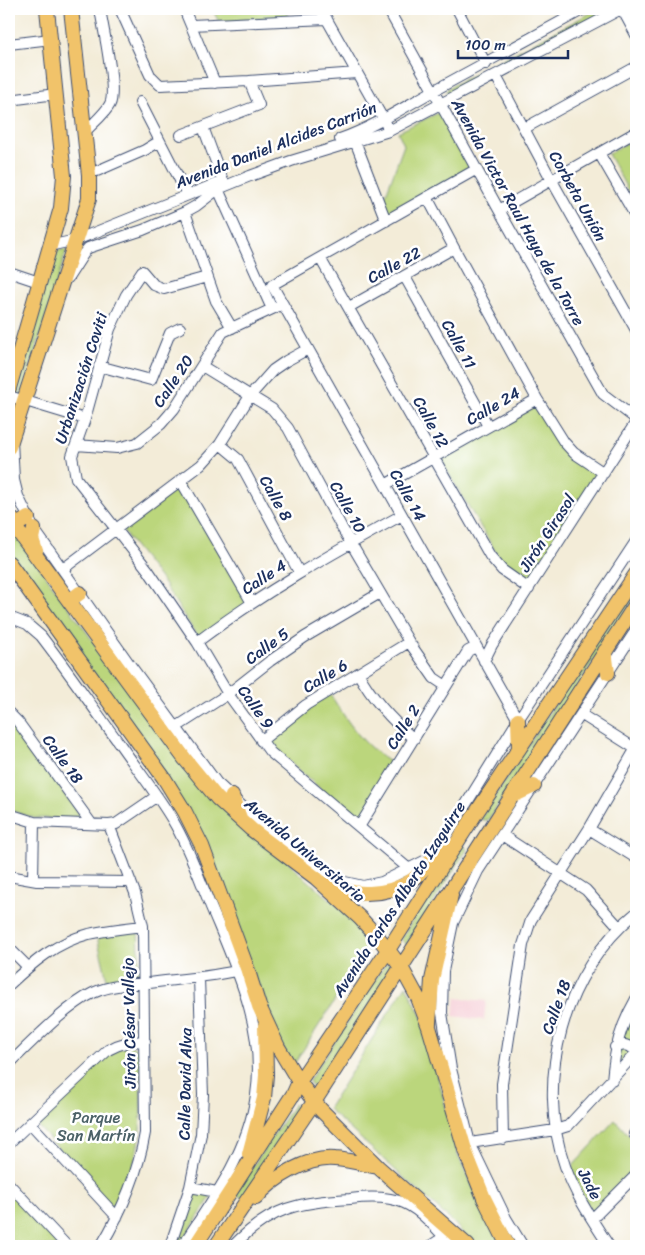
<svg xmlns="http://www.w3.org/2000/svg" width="645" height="1255" font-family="Sriracha,sans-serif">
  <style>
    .built { fill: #f6cfd7 }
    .green { fill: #bbd67b; stroke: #6b826c }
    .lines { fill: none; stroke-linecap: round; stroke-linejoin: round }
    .minor-casing { stroke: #3b4b70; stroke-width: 12 }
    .major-casing { stroke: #3b4b70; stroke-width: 16 }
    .minor { stroke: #fff; stroke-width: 10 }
    .major { stroke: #f1c36a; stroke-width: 14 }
    .labels { text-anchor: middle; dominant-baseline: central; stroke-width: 5; stroke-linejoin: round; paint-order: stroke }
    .street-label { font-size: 16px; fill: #1b2f5e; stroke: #fff }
    .park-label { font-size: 16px; fill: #4b6167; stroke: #fff }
  </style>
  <rect width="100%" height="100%" fill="#fff"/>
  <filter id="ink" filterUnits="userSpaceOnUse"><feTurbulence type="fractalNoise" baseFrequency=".02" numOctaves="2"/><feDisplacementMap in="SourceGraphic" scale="10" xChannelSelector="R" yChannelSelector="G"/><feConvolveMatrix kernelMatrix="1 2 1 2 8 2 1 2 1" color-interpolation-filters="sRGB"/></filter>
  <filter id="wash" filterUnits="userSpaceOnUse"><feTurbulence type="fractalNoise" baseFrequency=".0096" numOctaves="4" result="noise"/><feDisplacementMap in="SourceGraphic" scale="20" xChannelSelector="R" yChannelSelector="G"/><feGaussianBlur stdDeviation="1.12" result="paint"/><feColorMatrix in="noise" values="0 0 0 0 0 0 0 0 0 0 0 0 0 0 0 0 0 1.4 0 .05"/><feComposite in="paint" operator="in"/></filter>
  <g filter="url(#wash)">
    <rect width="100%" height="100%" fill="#f3ecd8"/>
    <path class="built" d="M456,998L486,1001L484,1020L453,1016Z"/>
    <path class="green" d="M212,9H285L289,17L219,22Z
      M598,9H612L449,95L446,92L448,88Z
      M440,112L471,169L385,217L380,210L404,145L398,132Z
      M636,138V205L608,154Z
      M67,249L21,397L11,393L54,251Z
      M536,401L564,449L598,471L529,584L506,569L440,459Z
      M182,485L248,602L199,639L162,581L121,529Z
      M9,525L116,673L299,873L356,921L374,939L293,1066L269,1022L215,865L9,558Z
      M636,580V596L488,820H482L481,818Z
      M330,694C350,725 362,745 394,765L358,822L266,741L307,709Z
      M9,718L80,815L79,819L34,818L9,810Z
      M464,845L467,850L406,945L401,939L459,846Z
      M138,930L140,980L108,984L97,937Z
      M388,963L391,964L392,970L317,1086H312L309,1081L385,965Z
      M406,985L424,1022L458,1156L502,1246H473L456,1225L328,1109Z
      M636,1005V1050L616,1072L619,1044Z
      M129,1046L135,1048L140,1052C140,1078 142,1104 140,1130C138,1156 128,1182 117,1205L111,1206L35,1123L104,1059L117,1049Z
      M294,1104L300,1111L243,1198L235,1194Z
      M615,1120L636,1143V1171L592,1214L570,1169Z
      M193,1190L213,1194L179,1246H173Z
      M9,1191L53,1238L59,1246H9Z"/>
  </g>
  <g filter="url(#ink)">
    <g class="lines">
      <defs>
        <path id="minor" d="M120,9L150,75L160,85L249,81L357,73
          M184,9L215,83
          M321,9L387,126
          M388,9L499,210L603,394L636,419
          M457,9L486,64
          M622,9L636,35
          M191,25L327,19
          M9,44L51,39
          M496,76L551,179L636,330
          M9,100L56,94
          M140,102L187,194
          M203,127L223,181
          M525,128L636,67
          M84,133C92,124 105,114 110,104C117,89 103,28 100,9
          M181,135L259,105L249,81
          M340,139C374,127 404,107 435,90C485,63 535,36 584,9
          M355,141L386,221
          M599,153L636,217
          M477,169L272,285L518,720
          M97,171L145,150L160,141
          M218,189L272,309
          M427,197L454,248L537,399L564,442L574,453L604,473
          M499,210L636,132
          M185,212L216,301L232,328
          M49,246L76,240L223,181
          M320,258L490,556L502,570L529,589
          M9,272L39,282
          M207,277L164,289L154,285L142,271L126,295L110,329L85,419L72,456L76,478L148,570L197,642L228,694L270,752L409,869
          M405,277L488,426
          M68,278L84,253L88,248L143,230L185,212L196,206L218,189L250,176L291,161L389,131L621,9
          M349,307L454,248
          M99,366L151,380L170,333L180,328
          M202,366L272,409L288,428L342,528L409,642L434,678L446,686
          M9,396L85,419
          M12,440L14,480L18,496L34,529L128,662L217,783L268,830L312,865L336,880L363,886L382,882L434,856L518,720L636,541
          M220,444L238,459L299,572
          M76,445L117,448L137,443L161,424L174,409L223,332L283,304
          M181,481L252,603
          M385,485L537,399
          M63,569L201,465L220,444L250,396L273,370L286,361L308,349
          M9,617L27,624L41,636C68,671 93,708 119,743C137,769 157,794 173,821C189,848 199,878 211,907C236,967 266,1029 256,1095C248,1152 213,1200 182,1246
          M197,642C262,593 331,554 402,515
          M484,661L492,645L636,422
          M358,673C373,700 391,720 414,739
          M9,713L18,722L91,823
          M582,715L636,749
          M175,728L228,694L270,661L305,637L380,593
          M261,741L306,705L409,642
          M9,814L34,822L109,825L116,824L157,796
          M359,827L468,651L476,647
          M589,829L636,858
          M502,835L586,890L619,927
          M9,876L37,881L131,882
          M33,880L34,822
          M9,948L28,967
          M9,985C32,963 57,942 89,934C107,930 125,928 143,926
          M615,1047L625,1045L636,1049
          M9,1064C31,1043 66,1006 93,993C110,985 131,984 149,983C181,979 213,977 244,969
          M612,1080C615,1047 620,1027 636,999
          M30,1123L117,1217
          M634,1134L636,1131
          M503,1139L502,1084L523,945L531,920L589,829L636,748
          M9,1143L108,1050C120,1043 130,1041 145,1041
          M470,1143L555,1130L568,1126L636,1053
          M9,1184L67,1246
          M190,1187L217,1192
          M592,1219L636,1175
          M101,1246C122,1211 138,1173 145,1133L143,926L135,893L109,825
          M170,1246L190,1187L201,1134L203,1095L199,978
          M233,1246C271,1207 298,1202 350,1199C367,1197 388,1196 404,1203C421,1210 440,1232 452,1246
          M430,1246L444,1237
          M523,1246L506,1218L470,1143L451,1069L442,1013L443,971L453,923L478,871L636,630
          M609,1246C593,1221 575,1195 565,1166C534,1079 564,971 636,913"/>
        <path id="major" d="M9,388L61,208L64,176L47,9
          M9,447L89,199V175L71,9
          M9,519L185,759L217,798L251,829L316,878L360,918L382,942L401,967L418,998L429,1027L466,1153L484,1198L508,1246
          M12,519L15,526L28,518
          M34,529L32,539L36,551
          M9,563L164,778L185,812L202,846L247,968L259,1006L278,1047L299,1082L321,1110L378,1167L468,1246
          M69,601L80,593
          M605,651L608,673
          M518,720L519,749
          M232,796L240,818
          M513,796L534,786
          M327,884C352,897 388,896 412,880C421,874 426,865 433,858C438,852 446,849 453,845
          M429,1024L432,980L451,895
          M249,1154L264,1098L266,1075L265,1025
          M256,1198C272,1178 309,1156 335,1159C349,1160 363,1164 378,1167
          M195,1246L294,1093L299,1082L388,950L474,816L636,574
          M216,1246L314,1102L636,604"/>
      </defs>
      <use href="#minor" class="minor-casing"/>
      <use href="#major" class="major-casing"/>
      <use href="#minor" class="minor"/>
      <use href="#major" class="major"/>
    </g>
  </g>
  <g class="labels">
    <g class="street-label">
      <text transform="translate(276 145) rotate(-21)">Avenida Daniel Alcides Carrión</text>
      <text transform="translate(578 196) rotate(61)">Corbeta Unión</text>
      <text transform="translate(518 212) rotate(61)">Avenida Victor Raul Haya de la Torre</text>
      <text transform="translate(394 265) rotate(-29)">Calle 22</text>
      <text transform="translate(459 344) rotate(61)">Calle 11</text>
      <text transform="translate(81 378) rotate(-72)">Urbanización Coviti</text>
      <text transform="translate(173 381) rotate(-56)">Calle 20</text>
      <text transform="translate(493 406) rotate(-30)">Calle 24</text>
      <text transform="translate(431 422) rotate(61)">Calle 12</text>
      <text transform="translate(408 495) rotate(61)">Calle 14</text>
      <text transform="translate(276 498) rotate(61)">Calle 8</text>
      <text transform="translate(348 507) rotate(61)">Calle 10</text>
      <text transform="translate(547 533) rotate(-57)">Jirón Girasol</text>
      <text transform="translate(264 577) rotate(-33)">Calle 4</text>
      <text transform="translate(267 646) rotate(-36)">Calle 5</text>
      <text transform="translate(325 676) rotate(-31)">Calle 6</text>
      <text transform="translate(256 707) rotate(55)">Calle 9</text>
      <text transform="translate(403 727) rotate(-58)">Calle 2</text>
      <text transform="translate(63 759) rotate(54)">Calle 18</text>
      <text transform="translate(305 850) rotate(40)">Avenida Universitaria</text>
      <text transform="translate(399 899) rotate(-57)">Avenida Carlos Alberto Izaguirre</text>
      <text transform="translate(556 1007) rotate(-70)">Calle 18</text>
      <text transform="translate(129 1023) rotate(-91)">Jirón César Vallejo</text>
      <text transform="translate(185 1084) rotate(-89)">Calle David Alva</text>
      <text transform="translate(590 1184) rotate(63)">Jade</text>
    </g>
    <g class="park-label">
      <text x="96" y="1117">Parque<tspan x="96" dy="18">San Martín</tspan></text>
    </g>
  </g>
  <rect width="645" height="1255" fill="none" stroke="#fff" stroke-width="30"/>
  <path d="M458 50v8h110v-8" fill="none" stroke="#1b2f5e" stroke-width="2.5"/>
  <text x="465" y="50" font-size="15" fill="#1b2f5e" stroke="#ffffff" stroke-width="4" paint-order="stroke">100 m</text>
</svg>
